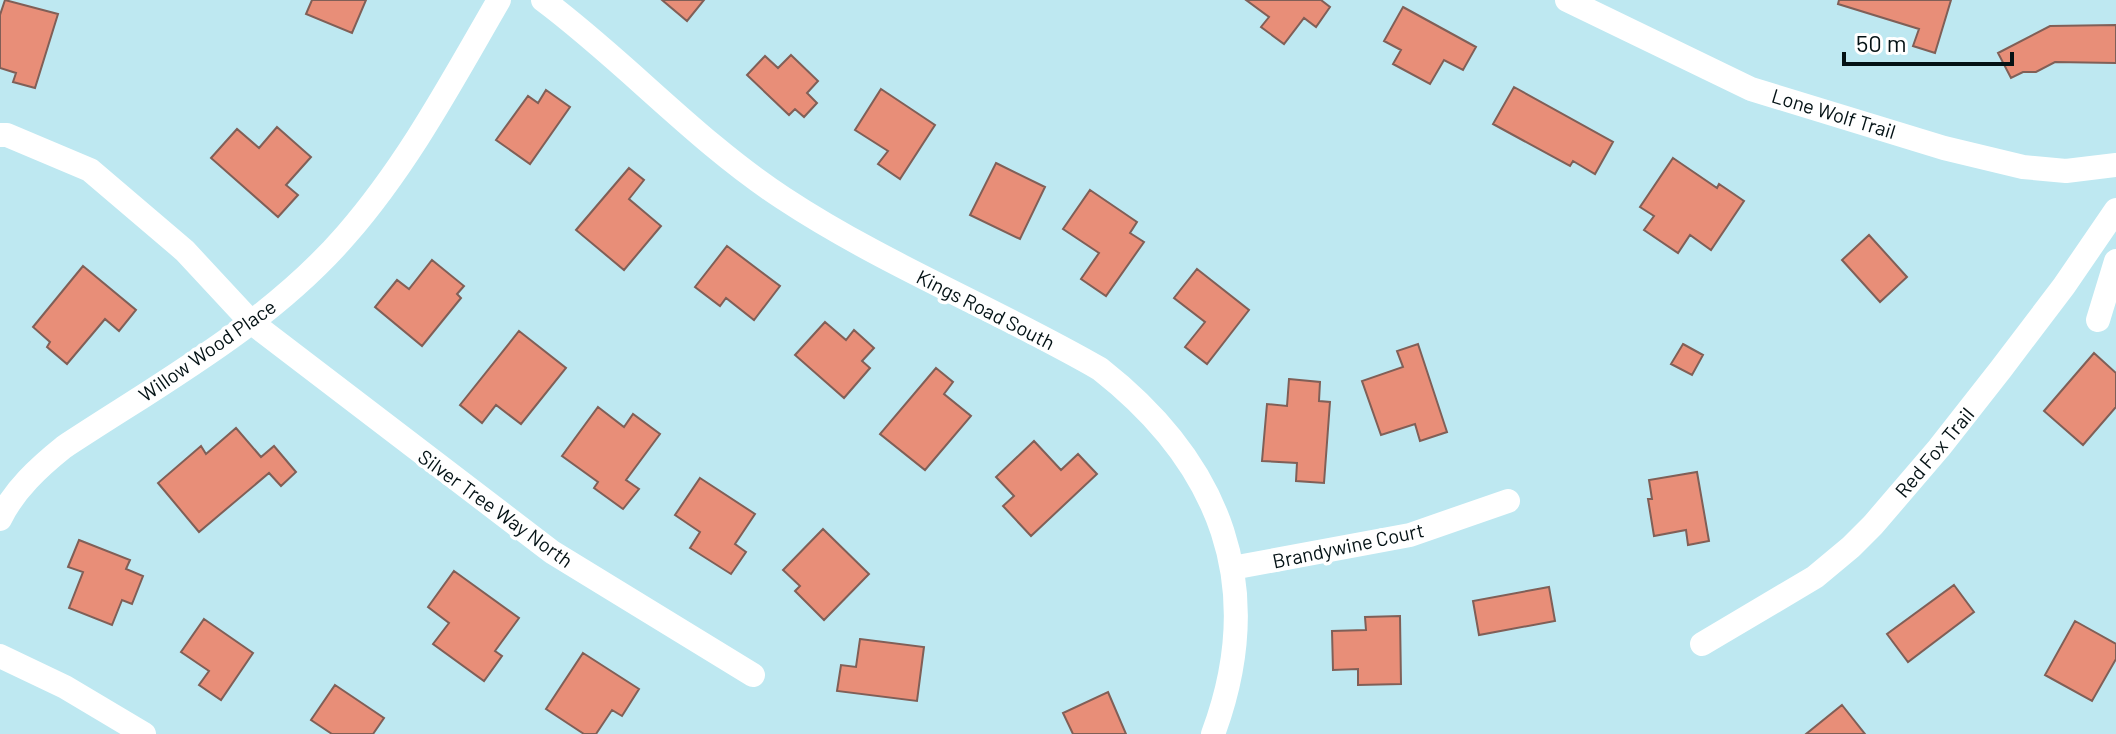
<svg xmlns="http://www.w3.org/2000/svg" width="2116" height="734" font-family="Barlow,sans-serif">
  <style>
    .building { fill: #e88e78; stroke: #805f57; stroke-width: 2 }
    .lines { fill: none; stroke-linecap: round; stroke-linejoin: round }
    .minor { stroke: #fff; stroke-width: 24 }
    .labels { text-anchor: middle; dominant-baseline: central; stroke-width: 7; stroke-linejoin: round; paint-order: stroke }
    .street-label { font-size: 20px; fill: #041215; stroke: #fff }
  </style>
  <rect width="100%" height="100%" fill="#bee8f1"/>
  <path class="building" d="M5,0L58,14L35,88L13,82L16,73L0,68V15Z
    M312,0H366L352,33L306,14Z
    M662,0H704L687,21Z
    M1246,0H1321L1330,7L1316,27L1304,18L1284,44L1261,27L1269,17Z
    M1839,0H1951L1935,53L1913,46L1919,29L1838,4Z
    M1403,7L1476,47L1463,70L1444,60L1430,84L1393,64L1401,50L1384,41Z
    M2116,25V63L2055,62L2036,72H2023L2011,78L1998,53L2050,26Z
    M791,55L818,81L807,93L817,103L804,117L795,109L789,115L747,75L765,56L778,68Z
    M1514,87L1613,142L1595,174L1573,161L1570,166L1493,124Z
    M881,89L935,125L900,179L878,164L888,151L855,130Z
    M546,90L570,107L530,164L496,140L528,96L538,103Z
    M277,127L311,157L286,185L298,195L278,217L211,158L237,129L259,148Z
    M1673,158L1717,188L1719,184L1744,201L1711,250L1690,235L1678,253L1644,230L1654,216L1640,207Z
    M996,163L1045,187L1020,239L970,215Z
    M629,168L644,180L629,199L661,226L624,270L576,230Z
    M1090,190L1137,222L1130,233L1144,242L1106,296L1081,279L1099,253L1063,229Z
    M1869,235L1907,277L1880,302L1842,260Z
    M727,246L780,286L754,320L726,298L720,306L695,287Z
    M432,260L464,286L457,294L461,298L422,346L375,307L397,280L409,289Z
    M83,266L136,310L119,331L105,319L67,364L47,347L50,342L33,327Z
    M1197,269L1249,310L1207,364L1185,347L1205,322L1174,298Z
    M825,322L846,340L854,330L874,348L862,361L870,368L844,398L795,355Z
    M519,331L566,368L521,424L496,405L482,423L460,405Z
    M1418,344L1447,432L1420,441L1415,424L1381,435L1362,381L1403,367L1397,351Z
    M1683,344L1703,355L1692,375L1671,364Z
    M2094,353L2116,373V407L2083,445L2044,411Z
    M936,368L953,382L944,394L971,416L925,470L880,434Z
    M1289,379L1320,382L1319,401L1330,402L1324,483L1296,481L1297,463L1262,461L1267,404L1287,406Z
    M598,407L624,427L633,414L660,434L626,480L639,489L623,509L594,488L598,482L562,456Z
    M236,428L261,457L274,446L296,472L281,486L269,473L199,532L158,483L201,446L206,454Z
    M1034,441L1061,470L1078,454L1097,474L1031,536L1003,506L1014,496L996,477Z
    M1697,472L1709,541L1688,545L1686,530L1654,536L1648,499H1652L1649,480Z
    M700,478L755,514L735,544L746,552L731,574L690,548L700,532L675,515Z
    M823,529L869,574L824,620L795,591L800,586L783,570Z
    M79,540L130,560L126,569L143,576L132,604L122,600L112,625L69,608L83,572L68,567Z
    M454,571L519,618L495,651L502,656L484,681L433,644L449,623L428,607Z
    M1954,585L1974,612L1908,662L1887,634Z
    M1549,587L1555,621L1479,635L1473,601Z
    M1400,616L1401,684L1358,685V669L1333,670L1332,631L1366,630L1365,617Z
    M204,619L253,653L221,700L199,685L209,671L181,652Z
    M2075,621L2116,644V659L2092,701L2045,675Z
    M860,639L924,647L917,701L837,691L841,665L856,667Z
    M583,653L639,689L622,716L612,710L596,734H584L546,709Z
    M335,685L384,718L373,734H332L311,720Z
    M1108,692L1126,734H1073L1063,713Z
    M1842,705L1865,734H1806Z"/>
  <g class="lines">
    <path class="minor" d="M543,0C626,62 696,141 783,198C883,264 996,309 1100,369C1221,464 1268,586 1213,734
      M1567,0L1751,89L1944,148L2023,167L2066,171L2116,165
      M0,135H7L90,170L185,251L251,322L552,552L753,675
      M2098,320L2116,261
      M0,519C14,490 39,467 64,447C161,383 269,324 346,235C408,164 452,81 499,0
      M1232,568L1410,535L1508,501
      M1702,644L1815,577L1851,547L1873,525L1939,448L2001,369L2064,286L2116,210
      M0,656L65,687L144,734"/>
  </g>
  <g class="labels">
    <g class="street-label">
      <text transform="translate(1834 113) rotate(17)">Lone Wolf Trail</text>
      <text transform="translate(986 309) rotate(27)">Kings Road South</text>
      <text transform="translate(207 350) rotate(-35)">Willow Wood Place</text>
      <text transform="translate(1934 452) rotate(-50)">Red Fox Trail</text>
      <text transform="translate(496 508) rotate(36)">Silver Tree Way North</text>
      <text transform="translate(1348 545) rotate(-12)">Brandywine Court</text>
    </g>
  </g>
  <path d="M1844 52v12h168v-12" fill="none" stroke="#041215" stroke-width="4"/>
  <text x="1856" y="52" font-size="24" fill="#041215" stroke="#ffffff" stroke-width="6" paint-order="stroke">50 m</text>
</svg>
